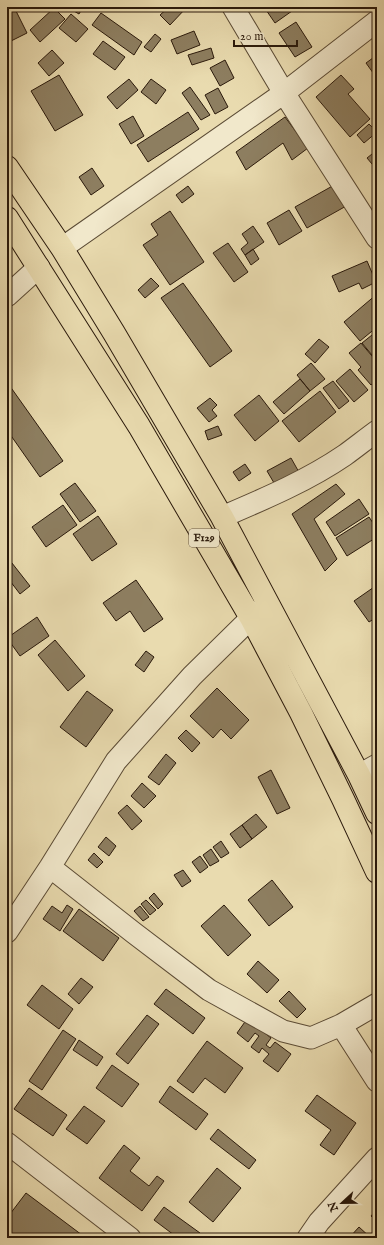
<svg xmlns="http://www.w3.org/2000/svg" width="384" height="1245" font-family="'IM FELL English',serif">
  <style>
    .building { fill: #8d7e60; stroke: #2a190b }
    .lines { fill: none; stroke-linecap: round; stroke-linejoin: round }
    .minor-casing { stroke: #5a4a34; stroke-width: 23 }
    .primary-casing { stroke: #2a190b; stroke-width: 24 }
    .minor { stroke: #f1e8cb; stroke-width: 21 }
    .primary { stroke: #e9dbaf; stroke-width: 22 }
    .labels { text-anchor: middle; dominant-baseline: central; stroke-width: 3; stroke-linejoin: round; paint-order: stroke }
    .shield { fill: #f1e8cb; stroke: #665745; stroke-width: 1 }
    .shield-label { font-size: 11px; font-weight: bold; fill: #2a190b }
  </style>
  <rect width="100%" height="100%" fill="#e9dbaf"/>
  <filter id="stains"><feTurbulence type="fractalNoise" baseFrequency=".005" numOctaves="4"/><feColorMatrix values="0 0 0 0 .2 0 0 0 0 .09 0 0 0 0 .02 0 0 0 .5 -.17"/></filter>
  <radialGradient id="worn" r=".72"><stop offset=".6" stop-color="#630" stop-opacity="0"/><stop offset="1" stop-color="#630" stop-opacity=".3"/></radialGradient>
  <path class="building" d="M7,7H14L27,33L7,43Z
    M67,7H83L79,14Z
    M169,7H187L170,25L160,15Z
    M264,7H289L292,11L275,23Z
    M54,8L65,19L40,42L30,30Z
    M101,13L142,42L134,55L92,25Z
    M71,14L88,29L76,42L59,28Z
    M296,22L312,47L295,57L279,33Z
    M194,31L200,45L177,54L171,40Z
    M155,34L161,39L151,52L144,47Z
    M103,41L125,57L115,70L93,54Z
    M211,48L214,58L192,65L188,55Z
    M52,50L64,63L49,76L38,63Z
    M377,55V76L376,77L366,63Z
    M225,60L234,78L220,86L210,68Z
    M59,75L83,115L55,131L31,91Z
    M341,75L354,89L348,94L370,119L350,137L316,97Z
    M129,79L138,90L117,109L107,97Z
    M151,79L166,90L156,104L141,92Z
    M190,87L210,115L201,120L182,93Z
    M218,88L228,107L215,114L205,95Z
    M188,112L199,129L148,162L137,145Z
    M133,116L144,136L131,144L119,124Z
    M285,117L308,148L292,160L283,143L246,170L236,152Z
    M369,124L377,132L364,143L357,135Z
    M377,150V170L367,158Z
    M92,168L104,186L91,195L79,177Z
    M336,184L348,205L307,228L295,207Z
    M188,186L194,194L182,203L176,195Z
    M289,210L302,231L279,245L267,223Z
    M170,211L204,262L170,285L143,245L158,235L151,224Z
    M253,226L264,242L245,255L241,249L248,243L242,234Z
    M228,243L248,272L234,282L213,253Z
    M253,249L259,259L251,265L245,255Z
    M367,261L376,282L362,289L359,283L339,292L332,276Z
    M151,278L159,286L145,298L138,290Z
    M183,283L232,351L210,367L161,298Z
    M377,294V327L360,341L344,322Z
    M377,331V351L372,355L362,343Z
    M319,339L329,347L315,363L305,354Z
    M361,343L377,362V380L371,385L358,370L361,367L349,353Z
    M311,363L325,379L310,391L297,375Z
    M350,369L368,390L354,402L336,381Z
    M300,379L310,391L284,414L273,402Z
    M333,381L349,401L339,409L323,388Z
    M7,382L63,461L40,477L7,430Z
    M320,391L336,412L299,442L282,421Z
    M259,395L279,421L255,441L234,415Z
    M210,398L217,405L212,410L217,416L209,422L197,408Z
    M218,426L222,435L208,440L205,431Z
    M291,458L300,474L277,488L267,471Z
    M245,464L251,473L239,481L233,472Z
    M75,483L96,511L80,522L60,494Z
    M336,484L345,494L314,519L337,559L325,571L292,514Z
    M359,499L369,514L335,536L326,522Z
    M63,505L77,525L46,547L32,527Z
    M98,516L117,544L92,561L73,534Z
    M369,517L377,529V537L347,556L336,538Z
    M8,558L30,586L20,594L7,577V560Z
    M136,580L163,619L144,632L130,611L116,621L103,603Z
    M377,585V617L369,622L354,601Z
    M37,617L49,636L20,656L7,638Z
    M55,640L85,676L68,691L38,655Z
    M146,651L154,657L144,672L135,665Z
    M217,688L249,720L231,739L221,729L213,738L190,716Z
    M87,691L113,710L86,747L60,727Z
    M186,730L200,743L192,752L178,738Z
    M166,754L176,763L159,785L148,777Z
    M271,770L290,808L277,814L258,777Z
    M142,783L156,796L144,808L131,796Z
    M127,805L142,821L132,830L118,813Z
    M256,814L267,827L252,839L242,825Z
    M242,825L252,839L240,848L230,834Z
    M106,837L116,846L109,856L98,847Z
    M221,841L229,853L221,858L213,847Z
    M211,849L219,861L210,866L203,855Z
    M94,853L103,862L97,868L88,860Z
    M200,856L208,867L200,873L192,862Z
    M183,870L191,881L182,887L174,875Z
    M272,880L293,907L269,926L248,900Z
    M154,893L163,904L158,909L149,898Z
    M146,900L156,910L150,915L141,904Z
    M67,905L73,909L60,931L43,919L52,906L62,913Z
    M224,905L251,935L228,956L201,926Z
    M140,906L149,917L143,921L134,911Z
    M79,909L119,938L103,961L63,931Z
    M258,961L279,980L267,993L247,974Z
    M81,978L93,987L79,1004L68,994Z
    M42,985L73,1009L59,1029L27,1005Z
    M166,989L205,1018L193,1034L154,1004Z
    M289,991L306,1009L297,1018L279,1001Z
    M147,1015L159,1024L128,1064L116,1054Z
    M247,1019L271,1038L266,1045L270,1048L275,1042L291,1054L278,1072L263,1061L269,1054L262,1048L259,1053L251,1047L259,1036L255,1033L248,1042L237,1033Z
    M63,1030L76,1039L42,1090L29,1081Z
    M79,1040L103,1057L97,1066L73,1050Z
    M207,1041L243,1068L225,1093L205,1078L193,1093L177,1081Z
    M112,1065L139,1084L122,1107L96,1088Z
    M170,1086L208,1114L196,1130L159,1102Z
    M29,1088L67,1115L53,1136L14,1109Z
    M317,1095L356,1123L334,1155L320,1145L331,1130L305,1111Z
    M84,1106L105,1121L87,1144L66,1129Z
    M218,1129L256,1160L249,1169L210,1139Z
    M124,1145L140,1158L130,1171L149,1186L157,1176L164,1181L142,1211L99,1178Z
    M217,1168L241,1188L213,1222L189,1202Z
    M26,1193L86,1238H7V1218Z
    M164,1207L200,1233L196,1238H178L154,1220Z
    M377,1209V1222L371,1216Z
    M359,1227L371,1238H349Z"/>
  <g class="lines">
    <defs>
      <path id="minor" d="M233,7L284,93L377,238
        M62,248L284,93L377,21
        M7,296L39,267
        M222,517C264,499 307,481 345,455C356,447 366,439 377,431
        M359,775L377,765
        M50,867L134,933L209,990L283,1031L311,1038L341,1025L377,1004
        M7,932L50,867L116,761L192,676L251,618L263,608
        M341,1025L377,1081
        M7,1143L130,1238
        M308,1238L319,1222L377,1158"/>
      <path id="primary" d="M7,167L62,248L114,333L222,517L359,775L377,813
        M7,218L139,426L251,618L301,713L343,799L377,872"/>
    </defs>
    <use href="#minor" class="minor-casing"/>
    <use href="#primary" class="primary-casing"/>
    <use href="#minor" class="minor"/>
    <use href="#primary" class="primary"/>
  </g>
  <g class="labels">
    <rect class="shield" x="189" y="529" width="30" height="18" rx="3"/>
    <g class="shield-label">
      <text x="204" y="538">F129</text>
    </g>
  </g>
  <rect width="384" height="1245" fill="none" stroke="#e9dbaf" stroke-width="24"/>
  <rect x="8" y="8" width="368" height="1229" fill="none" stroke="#2a190b" stroke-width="2"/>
  <rect x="12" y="12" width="360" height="1221" fill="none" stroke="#2a190b"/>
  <g transform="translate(342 1203) rotate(248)" stroke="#f1e8cb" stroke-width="3" paint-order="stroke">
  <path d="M0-3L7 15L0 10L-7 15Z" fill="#2a190b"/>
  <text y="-6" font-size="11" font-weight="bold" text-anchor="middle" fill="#2a190b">N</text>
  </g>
  <path d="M234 40v6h63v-6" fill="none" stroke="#2a190b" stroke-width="2"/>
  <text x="240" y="40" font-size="12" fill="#2a190b" stroke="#f1e8cb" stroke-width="3" paint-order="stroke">20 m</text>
  <rect width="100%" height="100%" filter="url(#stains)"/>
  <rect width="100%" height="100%" fill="url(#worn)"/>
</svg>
